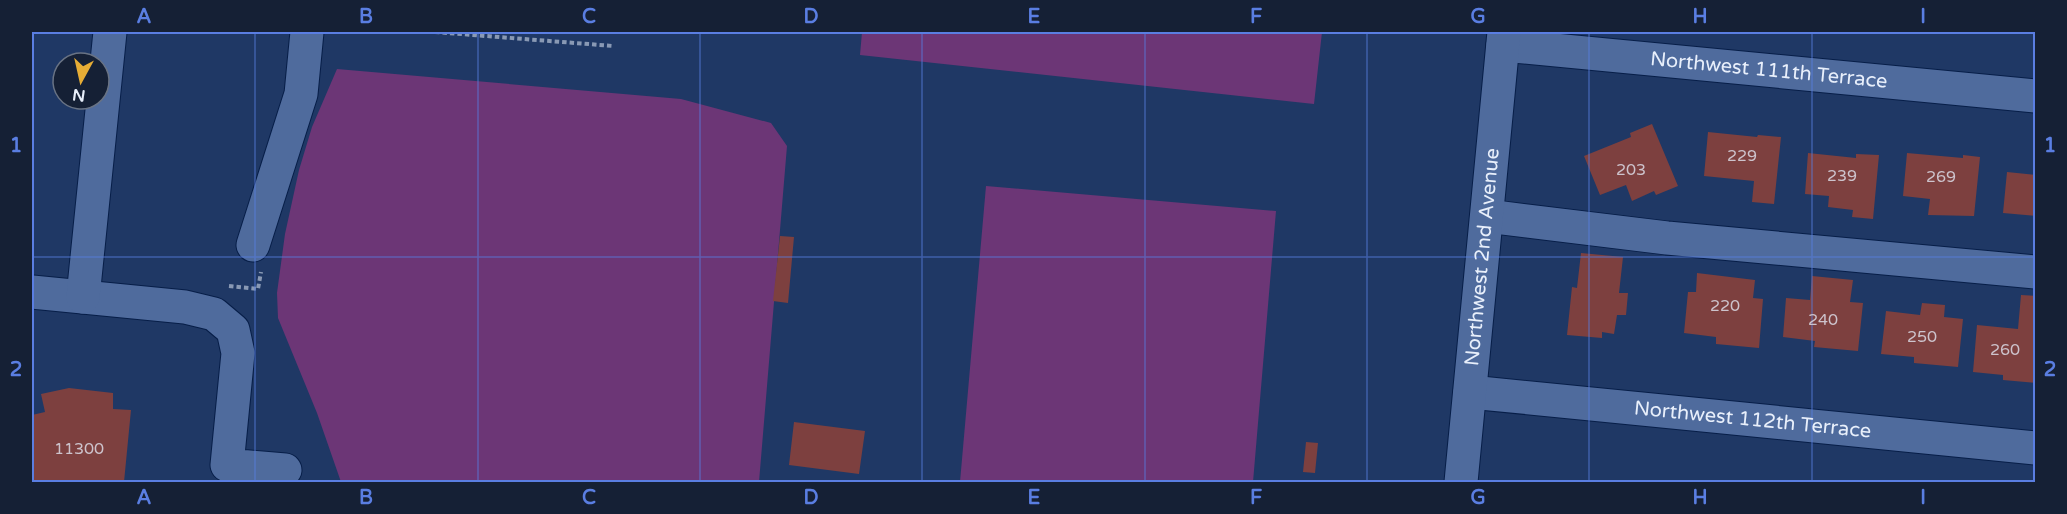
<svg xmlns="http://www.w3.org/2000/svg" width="2067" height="514" font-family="'Varela Round',sans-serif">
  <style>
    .green { fill: #6c3676 }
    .building { fill: #7d403f }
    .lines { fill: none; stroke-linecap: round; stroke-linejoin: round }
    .minor-casing { stroke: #071e48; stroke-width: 35 }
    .path { stroke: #8999b4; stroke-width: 4; stroke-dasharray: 4.5 3; stroke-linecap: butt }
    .minor { stroke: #4f6b9d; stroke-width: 33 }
    .grid { fill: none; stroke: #5a7ee2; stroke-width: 1.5; stroke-opacity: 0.55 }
    .labels { text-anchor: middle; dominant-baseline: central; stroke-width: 4.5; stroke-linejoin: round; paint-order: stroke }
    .number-label { font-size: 16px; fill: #cdc3cc }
    .street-label { font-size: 20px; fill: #e8effb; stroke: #152035 }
    .neatline { fill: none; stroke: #5a7ee2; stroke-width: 2 }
    .grid-label { font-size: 20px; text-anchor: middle; font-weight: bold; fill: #5a7ee2 }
  </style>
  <rect width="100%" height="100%" fill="#1f3865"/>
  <path class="green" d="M862,32H1322L1314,104L860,55Z
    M337,69L681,99L771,123L787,146L759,482H341L317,413L278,318L277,293L285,234L299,170L312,127Z
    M986,186L1276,211L1253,482H960Z"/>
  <path class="building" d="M1652,124L1678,186L1656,195L1654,191L1632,201L1626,185L1600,195L1584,156L1631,137L1630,133Z
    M1708,132L1757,137L1758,135L1781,137L1774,204L1752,202L1754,181L1704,176Z
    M1808,153L1856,158V154L1879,155L1873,219L1852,217L1853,210L1828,207L1829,196L1805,194Z
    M1907,153L1963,158V155L1980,157L1974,216L1928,215L1930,199L1903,196Z
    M2007,172L2036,175V216L2003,213Z
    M780,236L794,237L788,303L773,301Z
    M1581,253L1623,257L1619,293H1628L1626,315H1617L1614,334L1602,332V338L1567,335L1572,287L1577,288Z
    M1697,273L1755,280L1753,298L1763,299L1759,348L1716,344V337L1684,333L1688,292H1696Z
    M1812,276L1853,280L1850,302L1863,303L1858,351L1814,347L1815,341L1783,337L1786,298L1810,300Z
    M2021,295L2036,296V383L2003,380V375L1973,372L1977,325L2018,329Z
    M1922,303L1945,305L1944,317L1963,319L1958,367L1914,363V357L1881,354L1886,311L1920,315Z
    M69,388L113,393V409L131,410L124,482H32V415L45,412L41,394Z
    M794,422L865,431L859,474L789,465Z
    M1306,442L1318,443L1315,473L1303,472Z"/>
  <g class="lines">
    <defs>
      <g id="minor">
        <path id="s1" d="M1503,45L2036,96"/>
        <path d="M1487,216L1667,238L2036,272"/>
        <path d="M253,245L301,94L307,32"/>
        <path d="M32,292L185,307L214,314L233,330L238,353L227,465L285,470"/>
        <path d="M83,297L110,32"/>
        <path id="s2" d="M1470,392L2036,448"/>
        <path id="s3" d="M1461,482L1504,32"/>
      </g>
    </defs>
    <use href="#minor" class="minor-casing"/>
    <path class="path" d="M435,32L613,46
      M229,286L258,289L261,272"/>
    <use href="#minor" class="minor"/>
  </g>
  <path class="grid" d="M255,32V482M478,32V482M700,32V482M922,32V482M1145,32V482M1367,32V482M1589,32V482M1812,32V482M32,257H2036"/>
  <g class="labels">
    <g class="number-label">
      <text x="1742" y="156">229</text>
      <text x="1631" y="170">203</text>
      <text x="1842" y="176">239</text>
      <text x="1941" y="177">269</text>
      <text x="1725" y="306">220</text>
      <text x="1823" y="320">240</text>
      <text x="1922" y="337">250</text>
      <text x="2005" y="350">260</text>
      <text x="79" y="449">11300</text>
    </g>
    <g class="street-label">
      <text stroke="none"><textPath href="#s1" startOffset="267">Northwest 111th Terrace</textPath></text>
      <text stroke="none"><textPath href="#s3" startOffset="226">Northwest 2nd Avenue</textPath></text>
      <text stroke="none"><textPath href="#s2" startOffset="284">Northwest 112th Terrace</textPath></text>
    </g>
  </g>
  <rect width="2067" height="514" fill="none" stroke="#152035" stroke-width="66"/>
  <g transform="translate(81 81) rotate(188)"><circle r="28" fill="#152035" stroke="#697384" stroke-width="1.5"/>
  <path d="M0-4.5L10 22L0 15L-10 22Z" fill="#e6ad36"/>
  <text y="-9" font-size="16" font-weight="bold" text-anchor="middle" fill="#e8effb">N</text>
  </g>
  <rect x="33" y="33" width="2001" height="448" class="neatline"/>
  <g class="grid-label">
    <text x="144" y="23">A</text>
    <text x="366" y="23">B</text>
    <text x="589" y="23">C</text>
    <text x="811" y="23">D</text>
    <text x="1034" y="23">E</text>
    <text x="1256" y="23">F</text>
    <text x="1478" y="23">G</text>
    <text x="1700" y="23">H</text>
    <text x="1923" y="23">I</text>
    <text x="16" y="152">1</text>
    <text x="2050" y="152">1</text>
    <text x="16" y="376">2</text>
    <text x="2050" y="376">2</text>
    <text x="144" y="504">A</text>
    <text x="366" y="504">B</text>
    <text x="589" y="504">C</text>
    <text x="811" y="504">D</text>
    <text x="1034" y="504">E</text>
    <text x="1256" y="504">F</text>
    <text x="1478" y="504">G</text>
    <text x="1700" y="504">H</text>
    <text x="1923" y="504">I</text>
  </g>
</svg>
